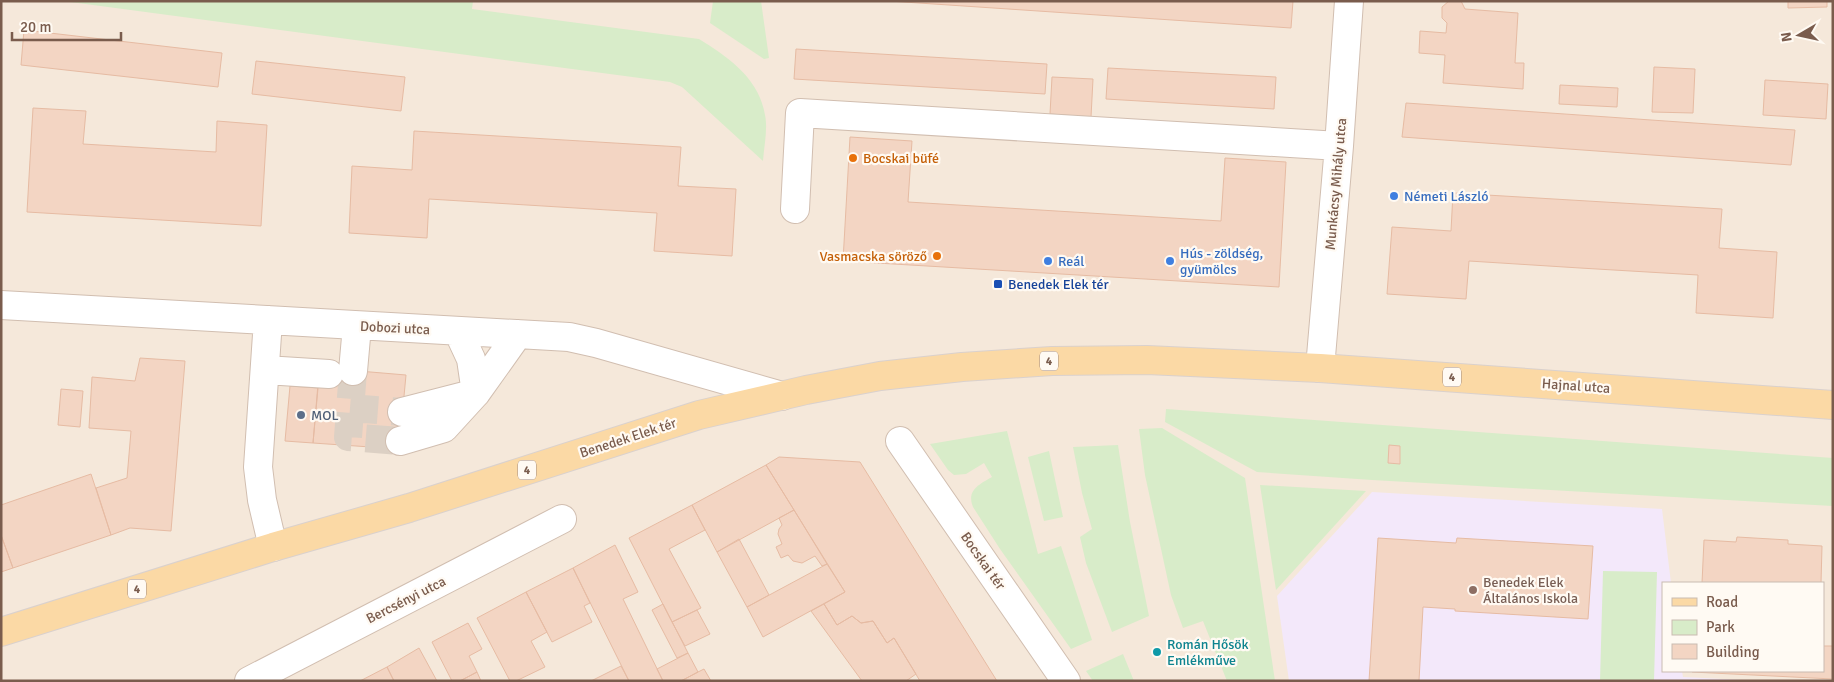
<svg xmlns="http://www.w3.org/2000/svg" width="1834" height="682" font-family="Signika,sans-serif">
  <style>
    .residential { fill: #f5e8da; fill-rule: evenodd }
    .education { fill: #f3e8fa }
    .green { fill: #d8ecc9 }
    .building { fill: #f3d5c3; stroke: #e6bba3 }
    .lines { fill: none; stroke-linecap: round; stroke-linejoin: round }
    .minor-tunnel { stroke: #dcd0c4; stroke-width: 28; stroke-dasharray: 28 14; stroke-linecap: butt }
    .minor-casing { stroke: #d1beb0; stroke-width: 30 }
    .major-casing { stroke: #dad1cd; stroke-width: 30 }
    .minor { stroke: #fff; stroke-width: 28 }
    .major { stroke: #fbd9a5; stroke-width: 28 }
    .food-dot { fill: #e8710a; stroke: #fffaf3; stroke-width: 2 }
    .shop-dot { fill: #3f7fe0; stroke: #fffaf3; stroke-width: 2 }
    .transit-dot { fill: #1a4fb4; stroke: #fffaf3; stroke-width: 2 }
    .service-dot { fill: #5c6f8a; stroke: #fffaf3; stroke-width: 2 }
    .education-dot { fill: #8d6e63; stroke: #fffaf3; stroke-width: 2 }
    .culture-dot { fill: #0f9aa8; stroke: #fffaf3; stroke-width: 2 }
    .labels { text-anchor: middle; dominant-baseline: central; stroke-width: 4.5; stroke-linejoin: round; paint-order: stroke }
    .shield { fill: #fffaf3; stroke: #a28b7f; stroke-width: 1 }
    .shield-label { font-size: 12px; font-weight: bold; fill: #7a5c4d }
    .food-label { font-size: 14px; fill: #c56008; stroke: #fffaf3; text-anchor: start }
    .street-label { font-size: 14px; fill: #7a5c4d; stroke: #fffaf3 }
    .shop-label { font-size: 14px; fill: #366cbe; stroke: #fffaf3; text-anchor: start }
    .transit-label { font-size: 14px; fill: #164399; stroke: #fffaf3; text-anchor: start }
    .service-label { font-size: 14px; fill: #4e5e75; stroke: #fffaf3; text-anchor: start }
    .education-label { font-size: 14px; fill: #785e54; stroke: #fffaf3; text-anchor: start }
    .culture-label { font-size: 14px; fill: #0d838f; stroke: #fffaf3; text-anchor: start }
  </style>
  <rect width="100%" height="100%" fill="#fdf6ec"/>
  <path class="residential" d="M1,1H1833V681H1ZM1663,583H1823V671H1663Z"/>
  <path class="education" d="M1372,492L1662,509L1671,583H1663V671H1682L1683,677L1763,681H1289L1277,596Z"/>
  <path class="green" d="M63,1H473L472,9L699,39C728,57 759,78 765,115C768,129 764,146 763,161L682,87L670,82Z
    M713,1H761L769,58L764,59L710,23Z
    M1166,409L1833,458V506L1372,480L1257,472L1165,422Z
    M1162,428L1245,478L1275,681H1227L1203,621L1183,628L1171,595L1145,475L1139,429Z
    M1007,431L1038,554L1061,546L1092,640L1071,649L1000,549L973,507C966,490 980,484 992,477L984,463L966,474L954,475L948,470L930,444Z
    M1118,445L1130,522L1149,616L1112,632L1086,563L1080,537L1092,529L1082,493L1073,447Z
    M1049,451L1063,517L1044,521L1028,457Z
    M1260,485L1366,491L1276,590Z
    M1603,571L1657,572L1654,681H1600Z
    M1123,654L1134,681H1093L1086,671Z"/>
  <path class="building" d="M889,1H1293L1291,28Z
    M1449,1H1461L1465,9L1518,13L1515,63H1524L1523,89L1443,83L1445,55L1419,53L1420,31L1446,33L1447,23L1442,18V7Z
    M1788,1H1827V7L1788,8Z
    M24,30L222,53L218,87L21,65Z
    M796,49L1047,64L1045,94L794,79Z
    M256,61L405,77L401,111L252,94Z
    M1654,67L1695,69L1693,113L1652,112Z
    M1108,68L1276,77L1274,109L1106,99Z
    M1052,77L1093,79L1091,117L1050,114Z
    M1765,80L1828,84L1826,119L1763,115Z
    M1560,85L1618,88L1617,107L1559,104Z
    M1406,103L1795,130L1791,165L1402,137Z
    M33,108L86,111L83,144L216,152L217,121L267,125L261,226L27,212Z
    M414,131L681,147L678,186L736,189L732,256L654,251L657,213L429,199L427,238L349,233L352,166L412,170Z
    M850,137L912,141L908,202L1221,221L1225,158L1286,162L1279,287L843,261Z
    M1453,193L1722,209L1719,248L1777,252L1773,318L1696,313L1698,275L1580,268L1469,261L1466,299L1387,294L1392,227L1451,231Z
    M140,358L185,361L171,531L130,528L111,535L96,488L127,478L131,431L89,428L92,377L135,381Z
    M335,369L406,375L399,449L313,443L318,384Z
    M290,386L318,388L313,443L285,441Z
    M61,389L83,391L80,427L58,425Z
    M1389,445L1400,446V464L1388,463Z
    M779,457L860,462L997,681H920L894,638L887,643L873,621L861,623L852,616L837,625L824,604L845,592L766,465Z
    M766,465L794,510L717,552L692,505Z
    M91,474L111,535L13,568L1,535V505Z
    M692,505L705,530L669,549L701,608L672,622L629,538Z
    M794,510L827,564L822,566L815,556L802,563L793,561L788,555L781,558L776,547L782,544L778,534L779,529L782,525L779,518Z
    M1,535L13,568L1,572Z
    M1737,537L1788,540V544L1822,546L1821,583H1702L1704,540L1736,542Z
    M1378,538L1456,543L1457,538L1593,546L1588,619L1455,611V609L1423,607L1419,681H1369Z
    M739,539L769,595L747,607L717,552Z
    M615,545L638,592L623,599L663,681H629L573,568Z
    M827,564L845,592L763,637L747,607Z
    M573,568L590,603L584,606L592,622L552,642L526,592Z
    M526,592L547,632L531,641L545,667L516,681H510L477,618Z
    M663,604L688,653L677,658L652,610Z
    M824,604L837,625L852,616L861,623L873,621L887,643L894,638L916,674L906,681H862L811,611Z
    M697,610L710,634L685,646L672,622Z
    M468,623L482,649L469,656L477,672L460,681H452L432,642Z
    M1823,646H1833V679L1692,672V671H1823Z
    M419,648L437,681H394L387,667Z
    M688,653L698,672L681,681H663L657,669Z
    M621,666L629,681H591Z
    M387,667L394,681H360Z
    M704,669L711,681H681L698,672Z
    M477,672L481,681H460Z"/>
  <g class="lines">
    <path class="minor-tunnel" d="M353,371L348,437L400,441
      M350,408L402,412"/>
    <defs>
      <path id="minor" d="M795,209L800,113L1339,146
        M1,305L569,337L596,343L782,396
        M268,320L258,467L262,500L273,547
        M458,331L471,359L476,393
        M1320,368L1339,146L1349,1
        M265,370L329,374
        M353,371L357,326
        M402,412L476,393
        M400,441L444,428L476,393L518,334
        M900,441L1066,681
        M249,681L562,519"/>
      <path id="major" d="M1,632L273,547L409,508L699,415L806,390L880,376L962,367L1052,361L1147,360L1320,368L1833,405"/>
    </defs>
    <use href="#minor" class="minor-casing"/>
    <use href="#major" class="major-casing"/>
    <use href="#minor" class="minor"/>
    <use href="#major" class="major"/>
  </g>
  <g class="food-dot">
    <circle cx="853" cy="158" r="5"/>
    <circle cx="937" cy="256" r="5"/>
  </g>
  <g class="shop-dot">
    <circle cx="1394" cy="196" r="5"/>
    <circle cx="1048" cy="261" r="5"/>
    <circle cx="1170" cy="261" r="5"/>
  </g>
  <rect class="transit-dot" x="993" y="279" width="10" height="10" rx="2.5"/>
  <circle class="service-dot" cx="301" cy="415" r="5"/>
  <circle class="education-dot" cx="1473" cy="590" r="5"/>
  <circle class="culture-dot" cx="1157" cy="652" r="5"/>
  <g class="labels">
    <g class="shield">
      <rect x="1040" y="351.5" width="18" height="19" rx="4"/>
      <rect x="1443" y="367.5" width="18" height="19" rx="4"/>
      <rect x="518" y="460.5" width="18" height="19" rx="4"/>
      <rect x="128" y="579.5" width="18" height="19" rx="4"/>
    </g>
    <g class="shield-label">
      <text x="1049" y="361">4</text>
      <text x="1452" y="377">4</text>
      <text x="527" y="470">4</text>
      <text x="137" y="589">4</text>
    </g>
    <g class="food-label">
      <text x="863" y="158">Bocskai büfé</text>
      <text x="927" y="256" text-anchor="end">Vasmacska söröző</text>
    </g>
    <g class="street-label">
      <text transform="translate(1336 184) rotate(-85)">Munkácsy Mihály utca</text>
      <text transform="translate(395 328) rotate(3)">Dobozi utca</text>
      <text transform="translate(1576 386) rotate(4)">Hajnal utca</text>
      <text transform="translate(628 438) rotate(-18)">Benedek Elek tér</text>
      <text transform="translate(983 561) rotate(55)">Bocskai tér</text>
      <text transform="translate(406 600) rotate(-27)">Bercsényi utca</text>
    </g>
    <g class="shop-label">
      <text x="1404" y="196">Németi László</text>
      <text x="1180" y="253">Hús - zöldség,<tspan x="1180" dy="16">gyümölcs</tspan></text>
      <text x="1058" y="261">Reál</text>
    </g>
    <g class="transit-label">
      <text x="1008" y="284">Benedek Elek tér</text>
    </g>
    <g class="service-label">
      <text x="311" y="415">MOL</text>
    </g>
    <g class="education-label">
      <text x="1483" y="582">Benedek Elek<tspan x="1483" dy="16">Általános Iskola</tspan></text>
    </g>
    <g class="culture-label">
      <text x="1167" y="644">Román Hősök<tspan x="1167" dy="16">Emlékműve</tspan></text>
    </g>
  </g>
  <rect width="1834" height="682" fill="none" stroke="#7a5c4d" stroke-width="5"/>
  <rect x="1662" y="582" width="162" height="90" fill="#fffaf3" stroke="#cabbb1"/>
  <rect x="1672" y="598" width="25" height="8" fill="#fbd9a5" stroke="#cabbb1"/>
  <text x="1706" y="607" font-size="15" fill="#7a5c4d">Road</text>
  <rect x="1672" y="620" width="25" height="15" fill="#d8ecc9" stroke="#cabbb1"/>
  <text x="1706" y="632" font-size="15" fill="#7a5c4d">Park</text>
  <rect x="1672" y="644" width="25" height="15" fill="#f3d5c3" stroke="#cabbb1"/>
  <text x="1706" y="657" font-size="15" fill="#7a5c4d">Building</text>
  <g transform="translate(1799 35) rotate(261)" stroke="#fffaf3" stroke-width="4" paint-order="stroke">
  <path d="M0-4L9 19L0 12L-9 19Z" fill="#7a5c4d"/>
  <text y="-8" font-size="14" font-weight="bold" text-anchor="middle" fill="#7a5c4d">N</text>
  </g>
  <path d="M12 32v8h109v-8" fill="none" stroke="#7a5c4d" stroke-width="2.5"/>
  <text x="20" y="32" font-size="15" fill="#7a5c4d" stroke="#fffaf3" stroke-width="4" paint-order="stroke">20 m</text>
</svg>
